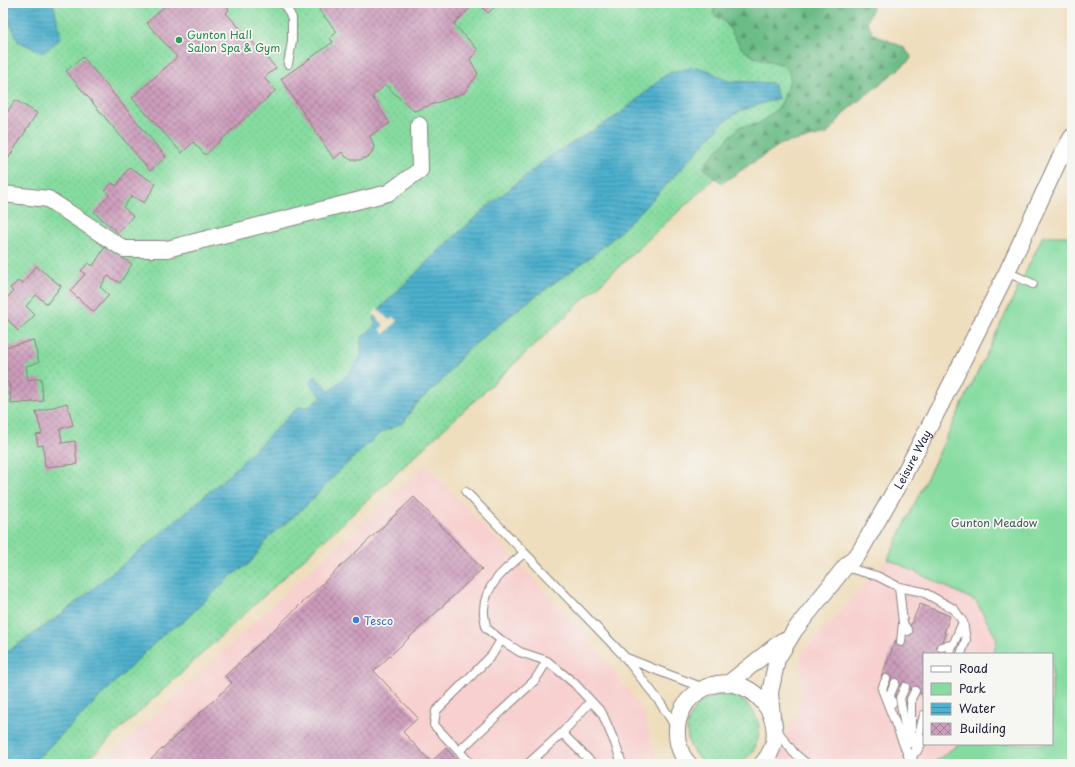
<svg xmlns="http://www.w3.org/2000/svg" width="1075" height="767" font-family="'Playpen Sans',sans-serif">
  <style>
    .built { fill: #f7d0cf }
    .grass { fill: url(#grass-dots); stroke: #547f6e }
    .forest { fill: url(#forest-firs); stroke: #476f60 }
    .park { fill: #86dca0; stroke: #547f6e }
    .water { fill: url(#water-rules); stroke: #386984 }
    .pier { fill: #efdebe }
    .building { fill: url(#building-cross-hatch) }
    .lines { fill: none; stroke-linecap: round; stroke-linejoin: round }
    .lane-casing { stroke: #88807c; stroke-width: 10 }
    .street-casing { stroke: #88807c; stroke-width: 18 }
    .lane { stroke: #fff; stroke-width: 8 }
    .street { stroke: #fff; stroke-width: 16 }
    .leisure-dot { fill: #2e9e5b; stroke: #f6f6f2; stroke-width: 1.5 }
    .shop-dot { fill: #3f7fe0; stroke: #f6f6f2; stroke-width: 1.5 }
    .labels { text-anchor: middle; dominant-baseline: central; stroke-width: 3.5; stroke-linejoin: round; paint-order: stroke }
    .leisure-label { font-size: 11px; fill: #27864d; stroke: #f6f6f2; text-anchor: start }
    .street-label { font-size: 11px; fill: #22223b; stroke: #f6f6f2 }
    .park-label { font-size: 11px; fill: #405a59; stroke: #f6f6f2 }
    .shop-label { font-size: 11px; fill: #366cbe; stroke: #f6f6f2; text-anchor: start }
  </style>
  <defs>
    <pattern id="grass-dots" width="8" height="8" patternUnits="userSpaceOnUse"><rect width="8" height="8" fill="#86dca0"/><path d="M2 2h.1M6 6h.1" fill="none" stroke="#73bc8b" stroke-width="1.8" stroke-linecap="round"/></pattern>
    <pattern id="forest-firs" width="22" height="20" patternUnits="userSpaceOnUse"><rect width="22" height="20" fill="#6cbc86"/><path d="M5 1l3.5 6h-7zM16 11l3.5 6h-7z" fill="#58986f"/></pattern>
    <pattern id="water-rules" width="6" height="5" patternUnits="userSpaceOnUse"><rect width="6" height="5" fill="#4eb0cd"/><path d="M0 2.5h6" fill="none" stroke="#408fa8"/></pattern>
    <pattern id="building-cross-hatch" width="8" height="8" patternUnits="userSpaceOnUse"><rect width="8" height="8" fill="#cd9dbc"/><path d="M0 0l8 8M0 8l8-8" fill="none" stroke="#a6809a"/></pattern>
  </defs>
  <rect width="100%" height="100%" fill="#f6f6f2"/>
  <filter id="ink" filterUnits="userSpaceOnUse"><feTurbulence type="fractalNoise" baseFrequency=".025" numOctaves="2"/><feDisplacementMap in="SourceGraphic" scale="8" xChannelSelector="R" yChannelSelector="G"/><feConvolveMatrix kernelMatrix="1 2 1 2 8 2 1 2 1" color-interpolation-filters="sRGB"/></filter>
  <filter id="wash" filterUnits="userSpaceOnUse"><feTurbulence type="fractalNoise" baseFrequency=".012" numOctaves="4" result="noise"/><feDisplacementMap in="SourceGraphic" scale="16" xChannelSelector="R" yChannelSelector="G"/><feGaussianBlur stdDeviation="0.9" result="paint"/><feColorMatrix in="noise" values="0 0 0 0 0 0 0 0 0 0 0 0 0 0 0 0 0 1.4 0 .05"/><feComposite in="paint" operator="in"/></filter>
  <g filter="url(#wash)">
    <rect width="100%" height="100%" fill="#efdebe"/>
    <path class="built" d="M425,464L533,578L611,666L643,712L658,764H101Z
      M888,559L976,600L997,639L993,654H924V744H959L932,764H769L799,711L802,653Z"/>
    <path class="grass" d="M3,3H864L848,54L83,764H3Z
      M687 731a36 36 0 1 1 72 0a36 36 0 1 1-72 0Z"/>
    <path class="forest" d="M716,3H875L867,21L873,34L903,47L911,56L910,60L846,111L827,134L781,144L722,183L704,168L707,161L739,127L758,124L780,107L790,80L789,72L781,64L754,57L742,49L726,23L713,14Z"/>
    <path class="park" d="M1043,236H1072V764H932L959,744H1052V654H993L997,639L976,601L888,559Z"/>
    <path class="water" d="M10,3H50L54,6L61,38L43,53L18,41L8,18Z
      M696,67L708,70L727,81L773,83L778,98L740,111L724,122L652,200L621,231L592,256L522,306L464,353L441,382L415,405L404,422L379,434L342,468L308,504L269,537L250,563L232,575L183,622L166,632L37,759L31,764H3V653H6L63,613L159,535L230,474L298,407H307L322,398L309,383L315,376L330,391L349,373L361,357V338L376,325L373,318L377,311L435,254L486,208L549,157L620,114L663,77L672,72Z"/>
    <path class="pier" d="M377,308L389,320L393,317L397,321L384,334L380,329L384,325L373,314Z"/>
    <g id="blocks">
      <path class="building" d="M168,3H224L229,10L226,13L276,68L264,78L276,90L205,155L193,142L182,153L132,98L177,57L147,23Z
        M320,3H467L471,7L454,24L478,50L470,59L478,74L464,93L414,111L385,85L372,97L390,123L370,136L374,147L370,156L360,160H351L345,156L342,152L334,159L281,79L333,42L330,38L337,32L319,10Z
        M478,3H499L488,13Z
        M83,57L166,157L150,171L66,71Z
        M15,100L37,113L3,167V119Z
        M129,167L156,184L144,203L132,196L123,207L133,216L118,233L94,212L109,195L105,191L112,183L117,186Z
        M105,247L132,264L120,283L108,276L100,287L109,295L94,312L70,291L85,274L81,271L88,263L93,266Z
        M36,266L61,286L47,304L36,295L26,306L35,315L18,331L3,314V301L13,292L10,288L18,281L22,284Z
        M33,340L39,362L26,366L28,380L41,378L43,401L11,404L9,382H4L3,378V372L7,370L3,354V348Z
        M67,403L73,425L60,429L62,443L75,441L77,464L45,467L43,445L38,446L36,435L42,434L36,412Z
        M414,497L482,569L374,671L418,718L403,732L431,762L446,748L461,764H146L232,683L225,676Z
        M920,604L950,616L944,633L946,634L938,654H924V695L881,677L896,640L903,643Z"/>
    </g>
  </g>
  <g filter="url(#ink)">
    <use href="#blocks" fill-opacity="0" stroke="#88807c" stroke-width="1"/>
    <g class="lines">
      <defs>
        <path id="lane" d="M284,3L292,18V41L288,64
          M1007,272L1033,284
          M466,492L624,656L659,701L676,727
          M524,553C507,568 485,584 484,609C483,615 486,622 486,628L501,640L520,652L547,661L574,683L602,713L615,743L622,764
          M845,567L877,576L899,587L923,592L954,609L963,622L966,640L961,654
          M899,587L903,623L908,631
          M901,642L903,623
          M941,647L952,645
          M949,654L963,622
          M624,657L664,673L704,688
          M886,679L882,689L911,763
          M905,687L900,698L908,744
          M892,703L890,695L895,683
          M776,729L794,753L807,764
          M562,733L593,764
          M911,742V699L915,691
          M459,751L535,680L547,661
          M917,751L924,739
          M911,763L924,715
          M471,764L434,725L436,711L492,655L501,640
          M528,764L562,733L591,701"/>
        <g id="street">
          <path d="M3,194L48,199L124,249H167L388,193L420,170L419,125"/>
          <path d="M729,683L782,641"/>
          <path id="s1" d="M772,718L770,693L777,659L794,631L845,567L859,553L902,478L941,404L1007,272L1058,162L1072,137"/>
          <path d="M689,764C678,753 675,736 678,721C681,708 689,697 701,690C748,663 799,724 762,764"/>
        </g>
      </defs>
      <use href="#lane" class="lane-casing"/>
      <use href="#street" class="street-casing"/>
      <use href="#lane" class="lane"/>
      <use href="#street" class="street"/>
    </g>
  </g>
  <circle class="leisure-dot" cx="179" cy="40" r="4"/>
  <circle class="shop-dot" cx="356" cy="620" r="4"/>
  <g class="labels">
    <g class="leisure-label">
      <text x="187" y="34">Gunton Hall<tspan x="187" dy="13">Salon Spa &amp; Gym</tspan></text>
    </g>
    <g class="street-label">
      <text stroke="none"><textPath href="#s1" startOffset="302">Leisure Way</textPath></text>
    </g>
    <g class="park-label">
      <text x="994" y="522">Gunton Meadow</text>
    </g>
    <g class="shop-label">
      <text x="364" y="620">Tesco</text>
    </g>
  </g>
  <rect width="1075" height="767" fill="none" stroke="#f6f6f2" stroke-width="16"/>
  <rect x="923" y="653" width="130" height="92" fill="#f6f6f2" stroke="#a1a1a9"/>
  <rect x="931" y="666" width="20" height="6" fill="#ffffff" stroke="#a1a1a9"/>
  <text x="959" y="673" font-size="12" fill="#22223b">Road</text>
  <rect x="931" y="683" width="20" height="12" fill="#86dca0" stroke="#a1a1a9"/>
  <text x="959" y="693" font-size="12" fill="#22223b">Park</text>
  <rect x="931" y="703" width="20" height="12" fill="url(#water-rules)" stroke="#a1a1a9"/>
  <text x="959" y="713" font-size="12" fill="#22223b">Water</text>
  <rect x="931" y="723" width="20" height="12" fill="url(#building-cross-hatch)" stroke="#a1a1a9"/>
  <text x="959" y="733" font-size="12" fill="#22223b">Building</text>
</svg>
